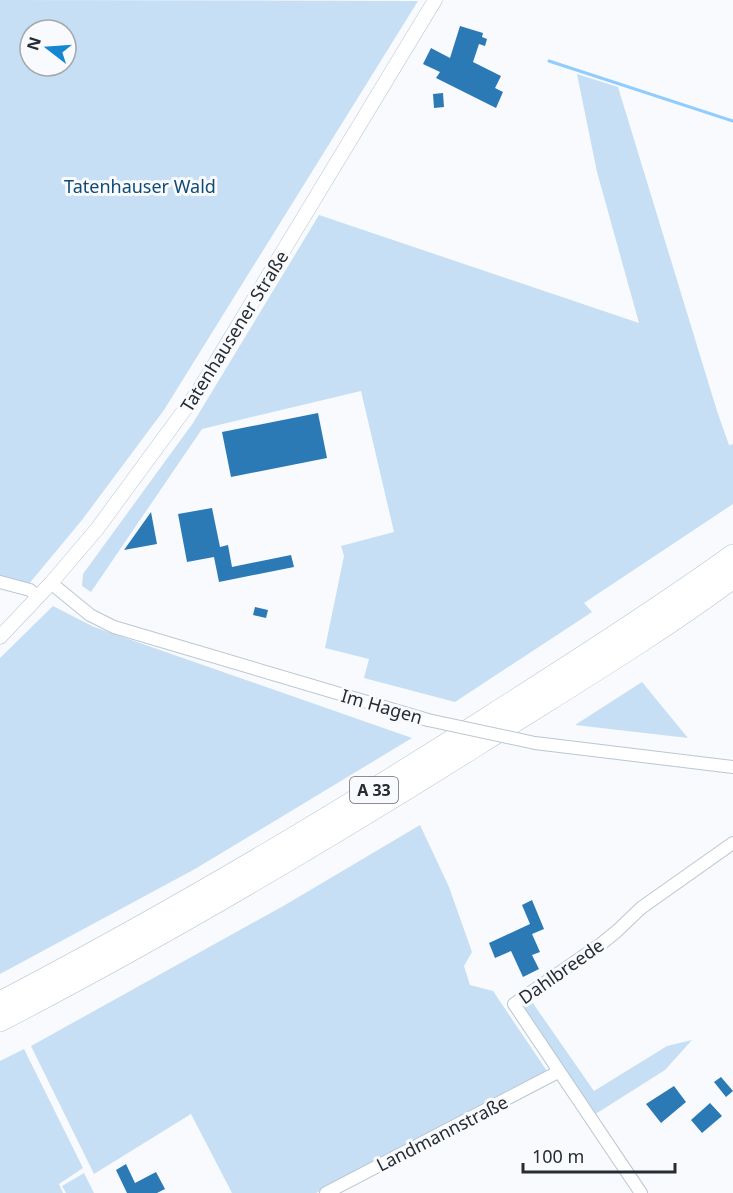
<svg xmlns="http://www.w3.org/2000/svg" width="733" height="1193" font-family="'Noto Sans',sans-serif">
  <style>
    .green { fill: #c7dff4; fill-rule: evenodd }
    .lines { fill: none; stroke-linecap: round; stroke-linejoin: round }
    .stream { stroke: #90ccfe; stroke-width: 3 }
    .building { fill: #2b7ab5 }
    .minor-casing { stroke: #bac7d2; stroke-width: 14 }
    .tertiary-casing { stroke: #bac7d2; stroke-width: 15 }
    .motorway-casing { stroke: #bac7d2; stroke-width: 22 }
    .minor { stroke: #fff; stroke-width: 12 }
    .tertiary { stroke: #fff; stroke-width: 14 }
    .motorway { stroke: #fff; stroke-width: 21 }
    .minor-bridge-casing { stroke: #bac7d2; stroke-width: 14; stroke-linecap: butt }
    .minor-bridge { stroke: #fff; stroke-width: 12 }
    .labels { text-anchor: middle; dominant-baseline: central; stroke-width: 6; stroke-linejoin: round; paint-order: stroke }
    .shield { fill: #f8fafd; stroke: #666a6e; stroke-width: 1.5 }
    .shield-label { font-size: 16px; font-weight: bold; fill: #272c30 }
    .park-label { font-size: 18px; fill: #114b73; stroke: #f8fafd }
    .street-label { font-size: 18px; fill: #272c30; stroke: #f8fafd }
  </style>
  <rect width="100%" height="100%" fill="#f8fafd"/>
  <path class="green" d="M0,0L418,1L164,410L82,520L28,585L0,578ZM30,30H66V66H30Z
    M577,74L618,87L717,411L729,445L733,444V504L584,603L592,612L455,702L364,678L369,659L325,648L344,556L341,546L394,532L361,391L202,429L91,592L82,586L83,574L193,423L319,215L639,323L597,172Z
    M53,606L94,627L412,738L195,869L0,974V658Z
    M642,682L688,738L575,725Z
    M420,825L449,887L472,952L464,966L470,985L493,991L547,1071L316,1193H232L191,1114L94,1174L31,1046L285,905Z
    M530,999L594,1091L667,1046L692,1040L665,1070L594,1115L522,1005Z
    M24,1049L83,1168L59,1184L63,1193H0V1061Z
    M84,1173L94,1193H66L62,1186Z"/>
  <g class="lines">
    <path class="stream" d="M549,61L733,121"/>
  </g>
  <path class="building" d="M460,26L483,33L482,37L487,39L485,46L479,44L473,62L501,76L495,88L503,92L496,108L436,78L440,72L423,64L431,48L450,58Z
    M443,93L444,107L434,108L433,94Z
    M318,413L327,458L231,477L222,432Z
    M212,508L220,547L228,545L232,567L291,555L294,567L219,582L214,557L187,562L178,514Z
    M151,512L157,544L124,550Z
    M255,607L268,610L266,618L253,615Z
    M532,900L544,929L532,934L540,952L532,955L539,969L523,977L511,951L495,958L489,943L530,924L522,905Z
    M721,1077L733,1091L726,1097L714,1082Z
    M674,1086L686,1102L661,1123L646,1104Z
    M710,1103L722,1116L702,1133L691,1120Z
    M126,1164L135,1183L156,1172L165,1189L157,1193H127L116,1170Z"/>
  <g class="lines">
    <defs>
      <path id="minor" d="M0,582L30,590L38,597
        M51,583L90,615L114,627L428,720
        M535,743L733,767
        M326,1193L558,1072
        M641,1193L514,1004L601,944L617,931L641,908L733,843"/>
      <path id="tertiary" d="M0,637L51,583L97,529L199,390L435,0"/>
      <path id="motorway" d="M0,1002C167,915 329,819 487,718C570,665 653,612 733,555
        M0,1021C164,936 323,842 479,744C564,690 652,638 733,578"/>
    </defs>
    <use href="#minor" class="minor-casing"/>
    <use href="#tertiary" class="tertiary-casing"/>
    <use href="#motorway" class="motorway-casing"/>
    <use href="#minor" class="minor"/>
    <use href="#tertiary" class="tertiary"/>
    <use href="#motorway" class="motorway"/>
    <defs>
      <path id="minor-bridge" d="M428,720L535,743"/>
    </defs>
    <use href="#minor-bridge" class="minor-bridge-casing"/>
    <use href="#minor-bridge" class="minor-bridge"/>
  </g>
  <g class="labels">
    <rect class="shield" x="350" y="777" width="48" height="26" rx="4.5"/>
    <g class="shield-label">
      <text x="374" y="790">A 33</text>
    </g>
    <g class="park-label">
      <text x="140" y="186">Tatenhauser Wald</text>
    </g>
    <g class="street-label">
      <text transform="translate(234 331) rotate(-58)">Tatenhausener Straße</text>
      <text transform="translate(382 706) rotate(16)">Im Hagen</text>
      <text transform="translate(561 971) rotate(-35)">Dahlbreede</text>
      <text transform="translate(442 1133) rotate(-27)">Landmannstraße</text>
    </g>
  </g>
  <g transform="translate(48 48) rotate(287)"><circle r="28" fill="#f8fafd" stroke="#a4a8ab" stroke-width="1.5"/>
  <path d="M0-4.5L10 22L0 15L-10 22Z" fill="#1586cf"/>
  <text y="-9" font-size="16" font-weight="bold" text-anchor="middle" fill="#272c30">N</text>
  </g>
  <path d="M523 1163v9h152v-9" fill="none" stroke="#272c30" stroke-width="3"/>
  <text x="532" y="1163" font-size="18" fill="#272c30" stroke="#f8fafd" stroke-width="4.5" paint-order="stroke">100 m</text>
</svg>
